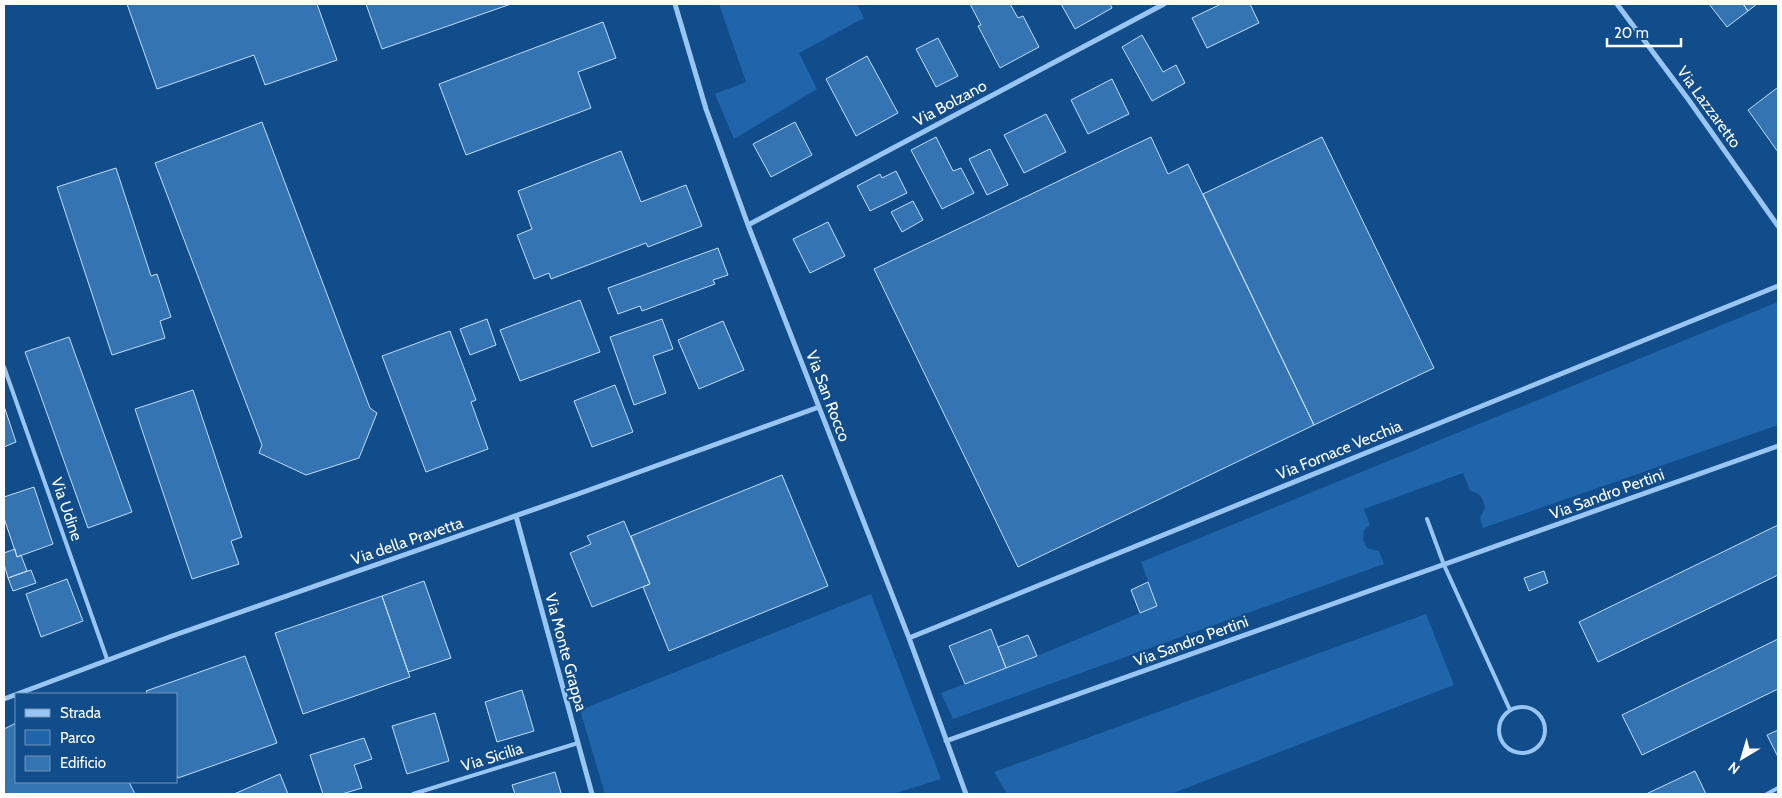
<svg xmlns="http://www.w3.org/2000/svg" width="1782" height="798" font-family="Cabin,sans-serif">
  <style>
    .green { fill: #2064a9 }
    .building { fill: #3574b3; stroke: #bfdefd }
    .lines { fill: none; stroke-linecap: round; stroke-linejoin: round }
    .lane { stroke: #98c5f1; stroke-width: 4 }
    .street { stroke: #98c5f1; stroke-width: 5 }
    .labels { text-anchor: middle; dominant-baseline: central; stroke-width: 4; stroke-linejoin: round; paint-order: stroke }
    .street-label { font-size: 16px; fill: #fff; stroke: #114c8b }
  </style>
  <rect width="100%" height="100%" fill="#114c8b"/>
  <path class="green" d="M719,4H857L864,18L799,53L817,89L734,139L715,94L746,82Z
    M1778,302V425L1483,528L1480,518L1485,508C1483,497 1480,493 1470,491L1463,473L1364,509L1370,525L1364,530L1363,540L1367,548L1379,551L1384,564L953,719L941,693L1037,656L1157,606L1141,562Z
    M871,594L941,779L893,794H605L580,710Z
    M1426,614L1454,685L1171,794H1007L994,772Z"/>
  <path class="building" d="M127,4H317L337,60L265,85L254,55L157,89Z
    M366,4H511L382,49Z
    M970,4H1010L1018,18L1023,16L1039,47L1000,68L978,26L981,25Z
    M1061,4H1110L1112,8L1075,29Z
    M1221,4H1250L1259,23L1207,48L1192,18Z
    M1709,4H1743L1748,11L1727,27Z
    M1743,4H1757L1748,11Z
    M603,22L616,58L578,72L591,108L466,155L439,84Z
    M1142,35L1163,72L1176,65L1185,83L1152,101L1122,47Z
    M938,38L958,76L936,87L916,49Z
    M867,56L898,113L856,136L826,79Z
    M1112,79L1129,114L1088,134L1071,100Z
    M1777,88L1778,89V152L1748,110Z
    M1046,114L1066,152L1024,173L1004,135Z
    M262,122L370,408L377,413L359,458L306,475L259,453L262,445L155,163Z
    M795,122L812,155L771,177L753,144Z
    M936,137L953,171L961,168L974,193L942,209L911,150Z
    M1151,137L1168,174L1188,164L1314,425L1018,567L874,269Z
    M1322,137L1434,368L1314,425L1203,194Z
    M990,149L1008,185L987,195L969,159Z
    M621,151L641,202L686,185L702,226L648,247L646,243L551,279L549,273L534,279L517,235L532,229L518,191Z
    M116,168L151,276L157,274L171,317L160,321L165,338L112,355L57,187Z
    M896,171L907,193L870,211L857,186L880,174L882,178Z
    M913,201L923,220L902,232L891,212Z
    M828,222L845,256L810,273L793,239Z
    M718,248L728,275L713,280L715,284L642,311L640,306L618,314L608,288Z
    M580,300L600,352L520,381L500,330Z
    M487,319L496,345L470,355L460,329Z
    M662,319L673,349L653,356L666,393L634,405L610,337Z
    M723,321L744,370L699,389L678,340Z
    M450,331L476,400L471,402L488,449L426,472L382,356Z
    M69,337L132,512L88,528L25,352Z
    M615,385L633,432L592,447L574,401Z
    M193,390L242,537L231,541L239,564L192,579L135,409Z
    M4,406L16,442L4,447Z
    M782,475L828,586L669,651L643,587L650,584L631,536Z
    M34,487L53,544L17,557L4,518V497Z
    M624,521L650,584L592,607L570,553L591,544L587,536Z
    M1778,525V575L1598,662L1579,622Z
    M15,549L17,557L21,555L27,571L8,578L4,564V553Z
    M31,570L36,583L13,591L8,578Z
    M1544,571L1548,583L1529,591L1524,578Z
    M67,579L83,621L41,637L26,594Z
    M424,581L451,658L408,672L382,596Z
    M1148,582L1157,606L1140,613L1131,590Z
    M382,596L410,677L303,714L275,633Z
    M991,629L1006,668L965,684L949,646Z
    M1028,635L1037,656L1006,668L998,647Z
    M1778,639V689L1642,755L1622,715Z
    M245,656L277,743L178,778L176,774V694H148L146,691Z
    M522,690L534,731L497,742L485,702Z
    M435,713L449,761L407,774L392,726Z
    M16,723V782H129L135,794H4V729Z
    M1778,730V757L1767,735Z
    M364,738L372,759L354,765L362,788L342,794H323L310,755Z
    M1695,771L1706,794H1646Z
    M555,772L561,793L556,794H515L512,785Z
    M280,774L288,794H234Z"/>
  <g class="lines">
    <path class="lane" d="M4,367L107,659
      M1427,519L1444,565L1510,710
      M1499 730a23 23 0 1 1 46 0a23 23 0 1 1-46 0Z
      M413,794L578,743
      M1767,794L1778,788"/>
    <path class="street" d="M675,4L706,109L748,225L909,638L966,794
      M1617,4L1688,99L1778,226
      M748,225L1164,4
      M516,516L592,794
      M909,638L1778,286
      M4,699L172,636L578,494L819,407
      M946,741L1778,446"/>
  </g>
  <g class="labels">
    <g class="street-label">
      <text transform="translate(950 103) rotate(-28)">Via Bolzano</text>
      <text transform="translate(1709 107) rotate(54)">Via Lazzaretto</text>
      <text transform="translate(828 396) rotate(69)">Via San Rocco</text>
      <text transform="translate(1339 450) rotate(-22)">Via Fornace Vecchia</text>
      <text transform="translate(1607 494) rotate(-20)">Via Sandro Pertini</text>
      <text transform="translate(67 509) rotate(71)">Via Udine</text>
      <text transform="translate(407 541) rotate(-19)">Via della Pravetta</text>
      <text transform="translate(1191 641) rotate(-20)">Via Sandro Pertini</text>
      <text transform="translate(566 652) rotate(75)">Via Monte Grappa</text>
      <text transform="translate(492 757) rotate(-17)">Via Sicilia</text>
    </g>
  </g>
  <rect width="1782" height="798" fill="none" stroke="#ffffff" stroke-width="10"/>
  <rect x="15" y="693" width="162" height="90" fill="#114c8b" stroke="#7094b9"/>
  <rect x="25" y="709" width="25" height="8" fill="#98c5f1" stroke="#7094b9"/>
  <text x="60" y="718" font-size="15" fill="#ffffff">Strada</text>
  <rect x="25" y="730" width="25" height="15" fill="#2064a9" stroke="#7094b9"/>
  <text x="60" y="743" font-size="15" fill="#ffffff">Parco</text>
  <rect x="25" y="756" width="25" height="15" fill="#3574b3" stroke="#7094b9"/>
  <text x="60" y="768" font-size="15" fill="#ffffff">Edificio</text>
  <g transform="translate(1742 758) rotate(218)" stroke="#114c8b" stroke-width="4" paint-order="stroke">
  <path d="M0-4L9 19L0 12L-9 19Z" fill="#ffffff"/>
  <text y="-8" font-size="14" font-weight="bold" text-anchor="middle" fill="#ffffff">N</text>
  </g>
  <path d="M1607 38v8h74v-8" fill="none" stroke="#ffffff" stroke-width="2.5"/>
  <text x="1614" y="38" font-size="15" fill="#ffffff" stroke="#114c8b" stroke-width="4" paint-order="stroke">20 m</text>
</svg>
